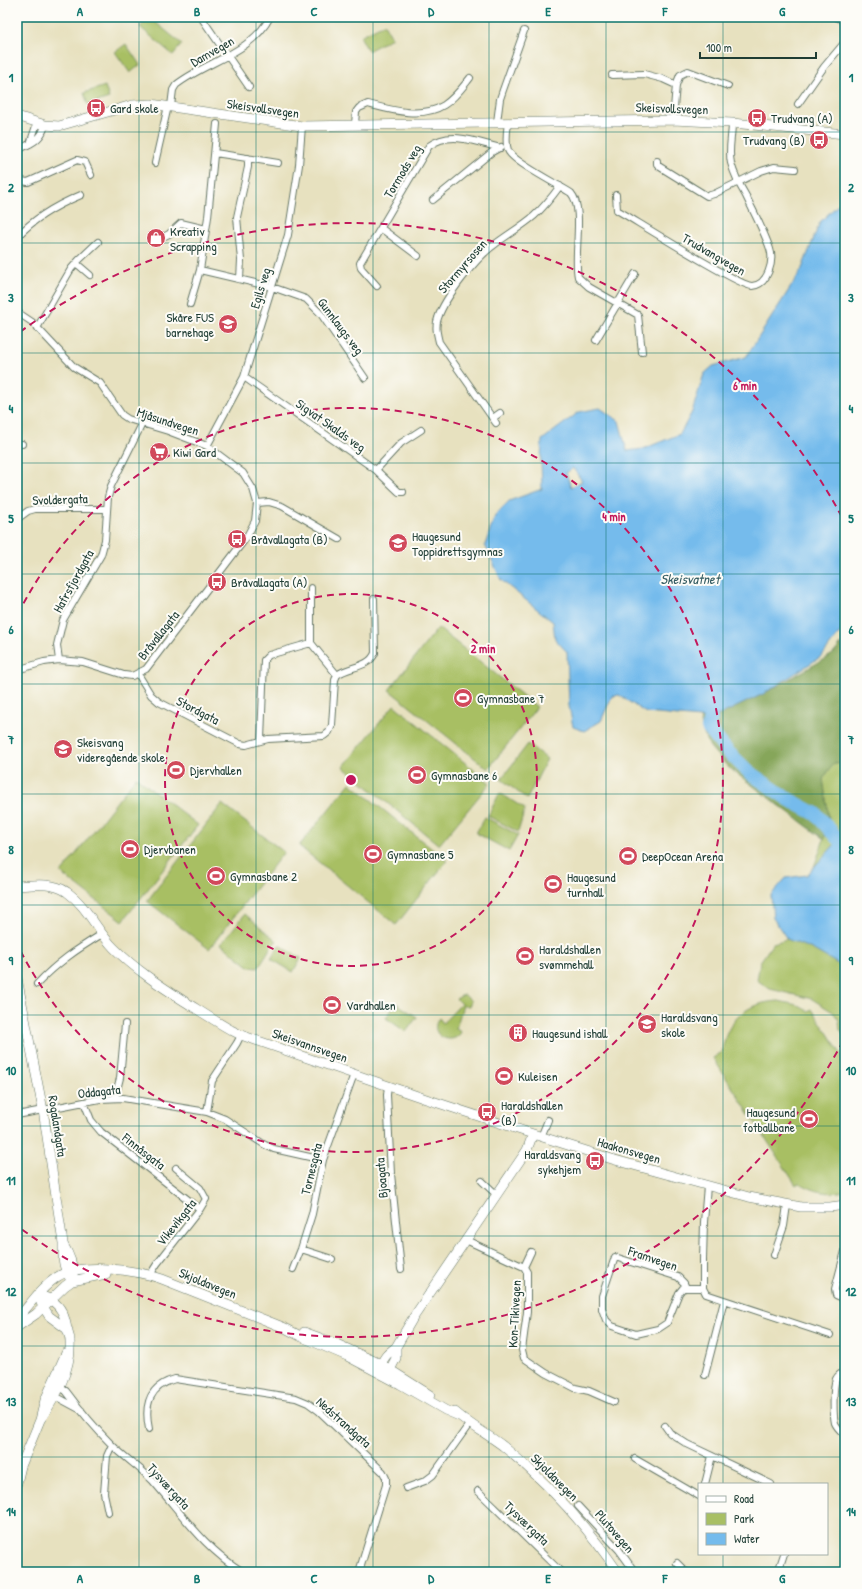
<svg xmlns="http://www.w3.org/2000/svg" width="862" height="1589" font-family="'Patrick Hand',sans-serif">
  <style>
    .green { fill: #a8bf64; stroke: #647e4c }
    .forest { fill: #86a65a; stroke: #527247 }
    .water { fill: #74bbec; stroke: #4a7c90; fill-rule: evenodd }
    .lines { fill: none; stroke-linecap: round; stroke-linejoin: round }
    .river { stroke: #74bbec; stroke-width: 14 }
    .street-casing { stroke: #657665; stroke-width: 8 }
    .secondary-casing { stroke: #657665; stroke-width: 10 }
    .street { stroke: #fff; stroke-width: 6 }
    .secondary { stroke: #fff; stroke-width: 9 }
    .grid { fill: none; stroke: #0f766e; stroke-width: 1; stroke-opacity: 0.55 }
    .ring { fill: none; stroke: #c2185b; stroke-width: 2; stroke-dasharray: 7 5 }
    .labels { text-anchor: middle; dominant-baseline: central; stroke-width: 4; stroke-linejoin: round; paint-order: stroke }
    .street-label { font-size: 13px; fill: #1f3d34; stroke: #fdfcf7 }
    .poi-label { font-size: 13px; fill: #1f3d34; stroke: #fdfcf7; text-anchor: start }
    .water-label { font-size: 14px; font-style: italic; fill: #345c62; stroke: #fdfcf7 }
    .centre { fill: #c2185b; stroke: #fdfcf7; stroke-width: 2 }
    .ring-label { font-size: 12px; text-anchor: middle; font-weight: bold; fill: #c2185b; stroke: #fdfcf7; stroke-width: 4; stroke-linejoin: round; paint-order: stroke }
    .neatline { fill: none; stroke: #0f766e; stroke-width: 1.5 }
    .grid-label { font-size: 13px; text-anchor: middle; font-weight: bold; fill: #0f766e }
  </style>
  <rect width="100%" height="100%" fill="#fdfcf7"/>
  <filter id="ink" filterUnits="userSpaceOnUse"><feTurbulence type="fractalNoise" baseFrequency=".025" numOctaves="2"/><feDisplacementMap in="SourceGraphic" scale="8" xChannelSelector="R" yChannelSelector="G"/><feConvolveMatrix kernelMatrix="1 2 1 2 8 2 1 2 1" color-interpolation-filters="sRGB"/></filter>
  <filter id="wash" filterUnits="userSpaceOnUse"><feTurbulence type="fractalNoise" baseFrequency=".012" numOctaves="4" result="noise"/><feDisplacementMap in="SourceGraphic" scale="16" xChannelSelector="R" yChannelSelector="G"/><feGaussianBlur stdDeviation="0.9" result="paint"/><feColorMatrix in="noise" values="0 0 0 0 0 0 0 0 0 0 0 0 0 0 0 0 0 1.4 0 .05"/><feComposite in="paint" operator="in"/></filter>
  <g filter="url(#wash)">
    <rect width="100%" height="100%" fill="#e7e1bf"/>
    <path class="green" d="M149,17L182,44L173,55L140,27Z
      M384,24L392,38L368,51L360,36Z
      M126,44L140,65L130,73L115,52Z
      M105,86L109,98L88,105L84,93Z
      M438,628L537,707L488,769L389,690Z
      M394,705L490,783L439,845L343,767Z
      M528,744L547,759L527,799L501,779Z
      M845,762V840H839L814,867L824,839L830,826L823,779L834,763Z
      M136,777L198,825L123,921L61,873Z
      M350,783L447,861L396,925L299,846Z
      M499,794L503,795L525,809L518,832L488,816Z
      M222,804L284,852L209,949L147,901Z
      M485,817L518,835L509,851L476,833Z
      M245,914L277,941L271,947L258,968L250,967L221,944Z
      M787,939L812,949L845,968V1037L840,1030L839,1020L833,1012L812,999L770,989L757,980L760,962L773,943Z
      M279,945L301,958L293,972L271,959Z
      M465,995L471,1001L469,1006L463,1005L456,1029L461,1032C454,1047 426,1036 439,1018L443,1023L461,1004L456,999L461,996Z
      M779,1001L797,1005L808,1011L812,1009L845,1060V1191C828,1195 814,1192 799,1183L796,1185L713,1058L722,1052C726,1020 747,1002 779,1001Z
      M396,1003L417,1017L406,1032L386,1018Z"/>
    <path class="forest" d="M841,644L845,656V762L834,763L823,779L830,826L824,839L728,767L710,747L704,734L700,718L711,719L763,694L833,654Z"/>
    <path class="water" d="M845,198V626L822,656L763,694L711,719L646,713L619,695L612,696L601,721L584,731L573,727L569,706L567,652L555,639L553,622L501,580L485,545L495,516L509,501L542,489L541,459L542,440L579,412L600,408L619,421L627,451L643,449L680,434L692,412L704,374L713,366L746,357L801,271L820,222ZM573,468L582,481L571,487L566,473Z
      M839,840H845V968L812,949L787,939L773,918L771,895L786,878L807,875Z"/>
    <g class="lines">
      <path class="river" d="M711,719L708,728L727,751L750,773L788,799L816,814L839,840"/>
    </g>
  </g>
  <g filter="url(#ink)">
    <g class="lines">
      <defs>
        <path id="street" d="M201,17L249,87
          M836,17L845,21
          M612,75L644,74L663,79L676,85
          M798,104L824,67L845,42
          M171,106L173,90L176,85C206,61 251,54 270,17
          M673,120L676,85L680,75L688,71L728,86
          M497,122L500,99L503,90L524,31
          M508,122C507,131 505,142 508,150C511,161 559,185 571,193C585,209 573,254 578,277L589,287L638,315L642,352
          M355,124L356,112L359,108L368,104C391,110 422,119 444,105C455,98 462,88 470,78
          M30,144L37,123
          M17,150C30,144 42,140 45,125
          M215,153L278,163
          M657,161V164L660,167L707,196L714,194L761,171L774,167L795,169
          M155,163L168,106
          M17,175L21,181L28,182L77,160L85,162L91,175
          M616,195L617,210C636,221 739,286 752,286C768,285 774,261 770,249C764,231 754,213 746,196C740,186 734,174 731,163C728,150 732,136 732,123
          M433,200L492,152L501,147
          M382,229L418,256
          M17,237C35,217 57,205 81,195
          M163,237L169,234L181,223L206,229
          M76,263L90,275
          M200,270L272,287L306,299L321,314L365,378
          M240,279L241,260L237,217L248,167V158
          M377,286L361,268L360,263L429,146C450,130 477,142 500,148
          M190,304L200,270L208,217L217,124
          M17,312L32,322L74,367L100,383L122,415L128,419L168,431L207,446L243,473L253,489L257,503L255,521L246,538L146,669L132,676L124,675L83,662L59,660L44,662L17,670
          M37,328L71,269L79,260L98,242
          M596,340L635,274
          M244,377L376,470L399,492H403
          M493,418L500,413
          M496,423L439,342C437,334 435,326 438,318C445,297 476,258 494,245C507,235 521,227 534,216C544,207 552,197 560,186
          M17,444H22
          M207,446L244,377L288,235L299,165L302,126
          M376,470L401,443L421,430
          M257,503L269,502L282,506L339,539
          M17,519L28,511L35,509H106
          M311,588V643L337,675
          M59,660L57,645L63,620L101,555L105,540L108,497L111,486L142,424
          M138,674L151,695L159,702L240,744L246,745L268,739L324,736L329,732L332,725L335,680L337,675C349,666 369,668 375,653L374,599
          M261,740L264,660L269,655L311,643
          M37,984C58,962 76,950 102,934
          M388,1086L387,1095L391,1174L401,1269
          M115,1097L120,1078L125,1024
          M84,1102L91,1120L101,1132L200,1209
          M207,1112L212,1081L237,1043L241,1035
          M17,1115L100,1099L123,1098L207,1112L225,1119L265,1145L274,1149L323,1160
          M541,1137L548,1120
          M482,1181L497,1195
          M707,1186L704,1222L703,1260V1288L706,1294L830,1335
          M466,1240L524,1267L527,1272V1312L522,1350L524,1358L546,1373L575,1388L589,1391L614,1402
          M301,1249L332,1259
          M845,1251L835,1289L836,1295L845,1299
          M774,1255L784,1226L787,1205
          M524,1267L531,1252
          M293,1269L301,1249L312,1214L323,1160L354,1074
          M150,1275L157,1264L200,1209L206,1199L200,1188L176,1168
          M686,1288L684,1283L678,1277L615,1257L602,1296V1309L606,1320L612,1326L636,1334L658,1329L667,1323L679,1293L683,1288H703
          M845,1371C841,1373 838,1375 836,1379C833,1386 833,1415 835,1423C837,1428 841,1431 845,1435
          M705,1375L724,1301
          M56,1387H59L66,1391C80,1410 95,1428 112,1445C125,1458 141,1468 153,1481C183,1515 204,1548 243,1572
          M54,1393L55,1396L81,1410
          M665,1426L670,1433L687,1444L771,1484
          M149,1429C144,1405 149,1386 175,1379L296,1398L308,1403L319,1411L383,1472L386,1478V1485L359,1572
          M635,1459L699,1496
          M705,1484L712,1456
          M406,1488L425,1481L433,1475L470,1423
          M478,1491L561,1572
          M578,1506L619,1550L635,1572
          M108,1512L104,1493L107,1456L112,1445
          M677,1563L686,1572
          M778,1572L784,1554"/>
        <path id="secondary" d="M17,116L45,125L59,126L132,105L151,104L302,126L673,120L732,123L845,134
          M17,886C34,885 52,882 67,892C87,906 97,931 114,948C135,969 159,985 184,1001C200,1011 215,1021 231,1030L241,1035L426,1099L533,1134
          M17,978L43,1110L63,1243C63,1258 62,1268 72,1281
          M63,1244C69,1254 74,1265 73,1277
          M37,1295C41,1296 48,1297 51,1300C62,1307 65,1317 67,1329C68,1333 70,1336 70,1341C72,1369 56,1397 40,1420
          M41,1303L49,1316L68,1330
          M17,1319C30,1305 40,1288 57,1277C80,1262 137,1270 162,1279L285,1328L302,1337L347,1356L400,1384L445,1410L459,1416
          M17,1327L36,1314L65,1286L72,1281L106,1274
          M304,1332L339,1345L381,1364L430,1395
          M381,1369C381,1359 388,1353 396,1347
          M382,1374L390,1370L396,1358V1347L413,1318L527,1150L533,1134L615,1160L749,1197L801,1207H830L845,1205
          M455,1412C470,1425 487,1434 503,1446C547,1482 586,1525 618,1572
          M17,1483L21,1466L40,1420L45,1400L66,1353"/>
      </defs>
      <use href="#street" class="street-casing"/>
      <use href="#secondary" class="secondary-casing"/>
      <use href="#street" class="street"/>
      <use href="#secondary" class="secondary"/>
    </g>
  </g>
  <path class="grid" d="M139,17V1572M256,17V1572M373,17V1572M489,17V1572M606,17V1572M723,17V1484M17,132H845M17,243H845M17,353H845M17,463H845M17,574H845M17,684H845M17,794H845M17,905H845M17,1015H845M17,1126H845M17,1236H845M17,1346H845M17,1457H845M723,1554V1572"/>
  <g class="ring">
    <circle cx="351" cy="780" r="186"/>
    <path d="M18 614A372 372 0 1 1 18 946"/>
    <path d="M843 1041A557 557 0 0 1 20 1228M20 332A557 557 0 0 1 843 519"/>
  </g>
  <defs>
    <symbol id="bus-disc" viewBox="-11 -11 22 22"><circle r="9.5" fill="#d1495b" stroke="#fdfcf7"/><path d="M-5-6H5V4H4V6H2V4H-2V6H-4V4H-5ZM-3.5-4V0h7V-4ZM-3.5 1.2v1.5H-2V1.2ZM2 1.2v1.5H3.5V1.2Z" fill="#fff"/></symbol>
    <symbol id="shop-disc" viewBox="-11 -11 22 22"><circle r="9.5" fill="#d1495b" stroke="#fdfcf7"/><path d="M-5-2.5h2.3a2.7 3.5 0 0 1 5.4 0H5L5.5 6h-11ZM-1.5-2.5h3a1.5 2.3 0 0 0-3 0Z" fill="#fff"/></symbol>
    <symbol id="school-disc" viewBox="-11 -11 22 22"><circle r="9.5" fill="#d1495b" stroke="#fdfcf7"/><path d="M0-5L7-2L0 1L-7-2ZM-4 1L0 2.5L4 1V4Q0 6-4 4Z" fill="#fff"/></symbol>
    <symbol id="supermarket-disc" viewBox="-11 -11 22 22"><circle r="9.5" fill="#d1495b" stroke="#fdfcf7"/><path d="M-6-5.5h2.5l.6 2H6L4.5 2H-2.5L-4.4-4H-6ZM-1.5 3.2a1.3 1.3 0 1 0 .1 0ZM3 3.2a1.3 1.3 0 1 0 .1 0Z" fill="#fff"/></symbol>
    <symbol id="stadium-disc" viewBox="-11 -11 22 22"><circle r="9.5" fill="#d1495b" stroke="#fdfcf7"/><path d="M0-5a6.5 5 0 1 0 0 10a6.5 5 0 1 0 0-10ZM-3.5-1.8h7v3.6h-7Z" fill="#fff"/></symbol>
    <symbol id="building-disc" viewBox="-11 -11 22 22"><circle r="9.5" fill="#d1495b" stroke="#fdfcf7"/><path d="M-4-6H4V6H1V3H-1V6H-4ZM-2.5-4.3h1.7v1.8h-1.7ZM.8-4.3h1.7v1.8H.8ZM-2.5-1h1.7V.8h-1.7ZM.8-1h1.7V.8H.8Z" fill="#fff"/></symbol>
  </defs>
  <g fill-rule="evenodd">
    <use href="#bus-disc" x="85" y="97" width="22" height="22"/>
    <use href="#bus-disc" x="746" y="107" width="22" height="22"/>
    <use href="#bus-disc" x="808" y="129" width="22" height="22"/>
    <use href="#shop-disc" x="145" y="227" width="22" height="22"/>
    <use href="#school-disc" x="217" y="313" width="22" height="22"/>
    <use href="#supermarket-disc" x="148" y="441" width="22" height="22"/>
    <use href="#bus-disc" x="226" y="528" width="22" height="22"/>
    <use href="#school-disc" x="387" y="532" width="22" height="22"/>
    <use href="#bus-disc" x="206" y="571" width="22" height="22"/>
    <use href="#stadium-disc" x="452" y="687" width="22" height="22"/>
    <use href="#school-disc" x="52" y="738" width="22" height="22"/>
    <use href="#stadium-disc" x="165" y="759" width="22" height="22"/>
    <use href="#stadium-disc" x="406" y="764" width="22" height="22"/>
    <use href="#stadium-disc" x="119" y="838" width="22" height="22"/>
    <use href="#stadium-disc" x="362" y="843" width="22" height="22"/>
    <use href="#stadium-disc" x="617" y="845" width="22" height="22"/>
    <use href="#stadium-disc" x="205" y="865" width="22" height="22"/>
    <use href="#stadium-disc" x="542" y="873" width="22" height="22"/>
    <use href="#stadium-disc" x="514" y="945" width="22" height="22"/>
    <use href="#stadium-disc" x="321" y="994" width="22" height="22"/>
    <use href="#school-disc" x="636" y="1013" width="22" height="22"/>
    <use href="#building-disc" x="507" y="1022" width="22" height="22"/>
    <use href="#stadium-disc" x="493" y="1065" width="22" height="22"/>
    <use href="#bus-disc" x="476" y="1101" width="22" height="22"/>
    <use href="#stadium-disc" x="798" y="1108" width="22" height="22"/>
    <use href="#bus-disc" x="584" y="1150" width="22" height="22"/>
  </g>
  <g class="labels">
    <g class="street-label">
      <text transform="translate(212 51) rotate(-30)">Damvegen</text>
      <text transform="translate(263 108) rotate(8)">Skeisvollsvegen</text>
      <text transform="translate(672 108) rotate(2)">Skeisvollsvegen</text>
      <text transform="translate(402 171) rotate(-59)">Tormods veg</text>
      <text transform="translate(714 254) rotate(30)">Trudvangvegen</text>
      <text transform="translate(462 266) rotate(-49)">Stormyrsosen</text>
      <text transform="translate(260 288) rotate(-73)">Egils veg</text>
      <text transform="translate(341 326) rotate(53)">Gunnlaugs veg</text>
      <text transform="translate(168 421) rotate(18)">Mjåsundvegen</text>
      <text transform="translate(331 425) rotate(35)">Sigvat Skalds veg</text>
      <text transform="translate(60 499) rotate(-2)">Svoldergata</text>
      <text transform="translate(73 581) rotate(-61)">Hafrsfjordgata</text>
      <text transform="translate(158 635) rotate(-52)">Bråvallagata</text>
      <text transform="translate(198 710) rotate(27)">Stordgata</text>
      <text transform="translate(310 1045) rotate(19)">Skeisvannsvegen</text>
      <text transform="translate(99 1091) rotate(-6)">Oddagata</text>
      <text transform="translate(58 1126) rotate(81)">Rogalandgata</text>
      <text transform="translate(629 1150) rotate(16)">Haakonsvegen</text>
      <text transform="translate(144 1151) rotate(38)">Finnåsgata</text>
      <text transform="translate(311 1169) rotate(-76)">Tornesgata</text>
      <text transform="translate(381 1178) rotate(-95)">Bjoagata</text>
      <text transform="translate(176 1222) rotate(-52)">Vikevikgata</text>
      <text transform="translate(653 1258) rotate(19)">Framvegen</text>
      <text transform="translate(208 1283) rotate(22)">Skjoldavegen</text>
      <text transform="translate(514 1314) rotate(-87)">Kon-Tikivegen</text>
      <text transform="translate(344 1422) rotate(42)">Nedstrandgata</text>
      <text transform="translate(555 1477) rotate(45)">Skjoldavegen</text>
      <text transform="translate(169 1486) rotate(48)">Tysværgata</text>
      <text transform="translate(527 1523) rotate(44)">Tysværgata</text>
      <text transform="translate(615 1531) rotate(49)">Plutovegen</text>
    </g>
    <g class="poi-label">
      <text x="110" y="108">Gard skole</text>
      <text x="771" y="118">Trudvang (A)</text>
      <text x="805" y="140" text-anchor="end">Trudvang (B)</text>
      <text x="170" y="231">Kreativ<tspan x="170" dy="15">Scrapping</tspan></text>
      <text x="214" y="317" text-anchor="end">Skåre FUS<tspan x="214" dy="15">barnehage</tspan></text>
      <text x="173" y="452">Kiwi Gard</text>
      <text x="412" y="536">Haugesund<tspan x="412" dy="15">Toppidrettsgymnas</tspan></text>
      <text x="251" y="539">Bråvallagata (B)</text>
      <text x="231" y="582">Bråvallagata (A)</text>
      <text x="477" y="698">Gymnasbane 7</text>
      <text x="77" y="742">Skeisvang<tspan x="77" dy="15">videregående skole</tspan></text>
      <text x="190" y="770">Djervhallen</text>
      <text x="431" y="775">Gymnasbane 6</text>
      <text x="144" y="849">Djervbanen</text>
      <text x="387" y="854">Gymnasbane 5</text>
      <text x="642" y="856">DeepOcean Arena</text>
      <text x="230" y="876">Gymnasbane 2</text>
      <text x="567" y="877">Haugesund<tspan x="567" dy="15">turnhall</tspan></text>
      <text x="539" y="949">Haraldshallen<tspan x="539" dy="15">svømmehall</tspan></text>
      <text x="346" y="1005">Vardhallen</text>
      <text x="661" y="1017">Haraldsvang<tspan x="661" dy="15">skole</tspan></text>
      <text x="532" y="1033">Haugesund ishall</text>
      <text x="518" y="1076">Kuleisen</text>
      <text x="501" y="1105">Haraldshallen<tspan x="501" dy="15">(B)</tspan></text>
      <text x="795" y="1112" text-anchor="end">Haugesund<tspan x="795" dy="15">fotballbane</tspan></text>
      <text x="581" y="1154" text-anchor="end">Haraldsvang<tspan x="581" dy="15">sykehjem</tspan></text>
    </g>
    <g class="water-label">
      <text x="690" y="578">Skeisvatnet</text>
    </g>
  </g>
  <circle cx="351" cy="780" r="6" class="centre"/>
  <g class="ring-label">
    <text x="745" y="390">6 min</text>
    <text x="614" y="521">4 min</text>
    <text x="483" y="653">2 min</text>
  </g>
  <rect width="862" height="1589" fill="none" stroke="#fdfcf7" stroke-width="44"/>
  <rect x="698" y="1483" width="130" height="72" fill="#fdfcf7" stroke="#a4b0a9"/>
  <rect x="706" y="1496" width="20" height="6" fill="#ffffff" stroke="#a4b0a9"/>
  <text x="734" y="1503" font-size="12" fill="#1f3d34">Road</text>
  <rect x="706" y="1513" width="20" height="12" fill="#a8bf64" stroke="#a4b0a9"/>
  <text x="734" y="1523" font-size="12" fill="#1f3d34">Park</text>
  <rect x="706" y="1533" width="20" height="12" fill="#74bbec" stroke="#a4b0a9"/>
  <text x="734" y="1543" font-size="12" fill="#1f3d34">Water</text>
  <path d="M700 52v6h116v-6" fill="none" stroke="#1f3d34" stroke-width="2"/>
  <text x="706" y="52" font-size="12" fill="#1f3d34" stroke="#fdfcf7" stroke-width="3" paint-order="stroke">100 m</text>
  <rect x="22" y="22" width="818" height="1545" class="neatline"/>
  <g class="grid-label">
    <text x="80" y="16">A</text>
    <text x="197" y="16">B</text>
    <text x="314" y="16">C</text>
    <text x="431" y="16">D</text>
    <text x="548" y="16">E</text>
    <text x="665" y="16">F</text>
    <text x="782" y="16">G</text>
    <text x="11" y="82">1</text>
    <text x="851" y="82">1</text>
    <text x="11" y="192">2</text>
    <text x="851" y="192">2</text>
    <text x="11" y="302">3</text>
    <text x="851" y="302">3</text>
    <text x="11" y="413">4</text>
    <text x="851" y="413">4</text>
    <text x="11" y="523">5</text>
    <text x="851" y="523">5</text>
    <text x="11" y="634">6</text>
    <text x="851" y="634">6</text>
    <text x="11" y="744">7</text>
    <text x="851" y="744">7</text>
    <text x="11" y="854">8</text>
    <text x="851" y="854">8</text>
    <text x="11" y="965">9</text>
    <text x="851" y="965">9</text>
    <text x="11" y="1075">10</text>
    <text x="851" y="1075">10</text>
    <text x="11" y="1185">11</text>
    <text x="851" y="1185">11</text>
    <text x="11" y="1296">12</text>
    <text x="851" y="1296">12</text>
    <text x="11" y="1406">13</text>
    <text x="851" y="1406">13</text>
    <text x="11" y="1516">14</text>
    <text x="851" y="1516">14</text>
    <text x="80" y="1583">A</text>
    <text x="197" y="1583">B</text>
    <text x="314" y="1583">C</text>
    <text x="431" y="1583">D</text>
    <text x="548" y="1583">E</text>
    <text x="665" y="1583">F</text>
    <text x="782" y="1583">G</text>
  </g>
</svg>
